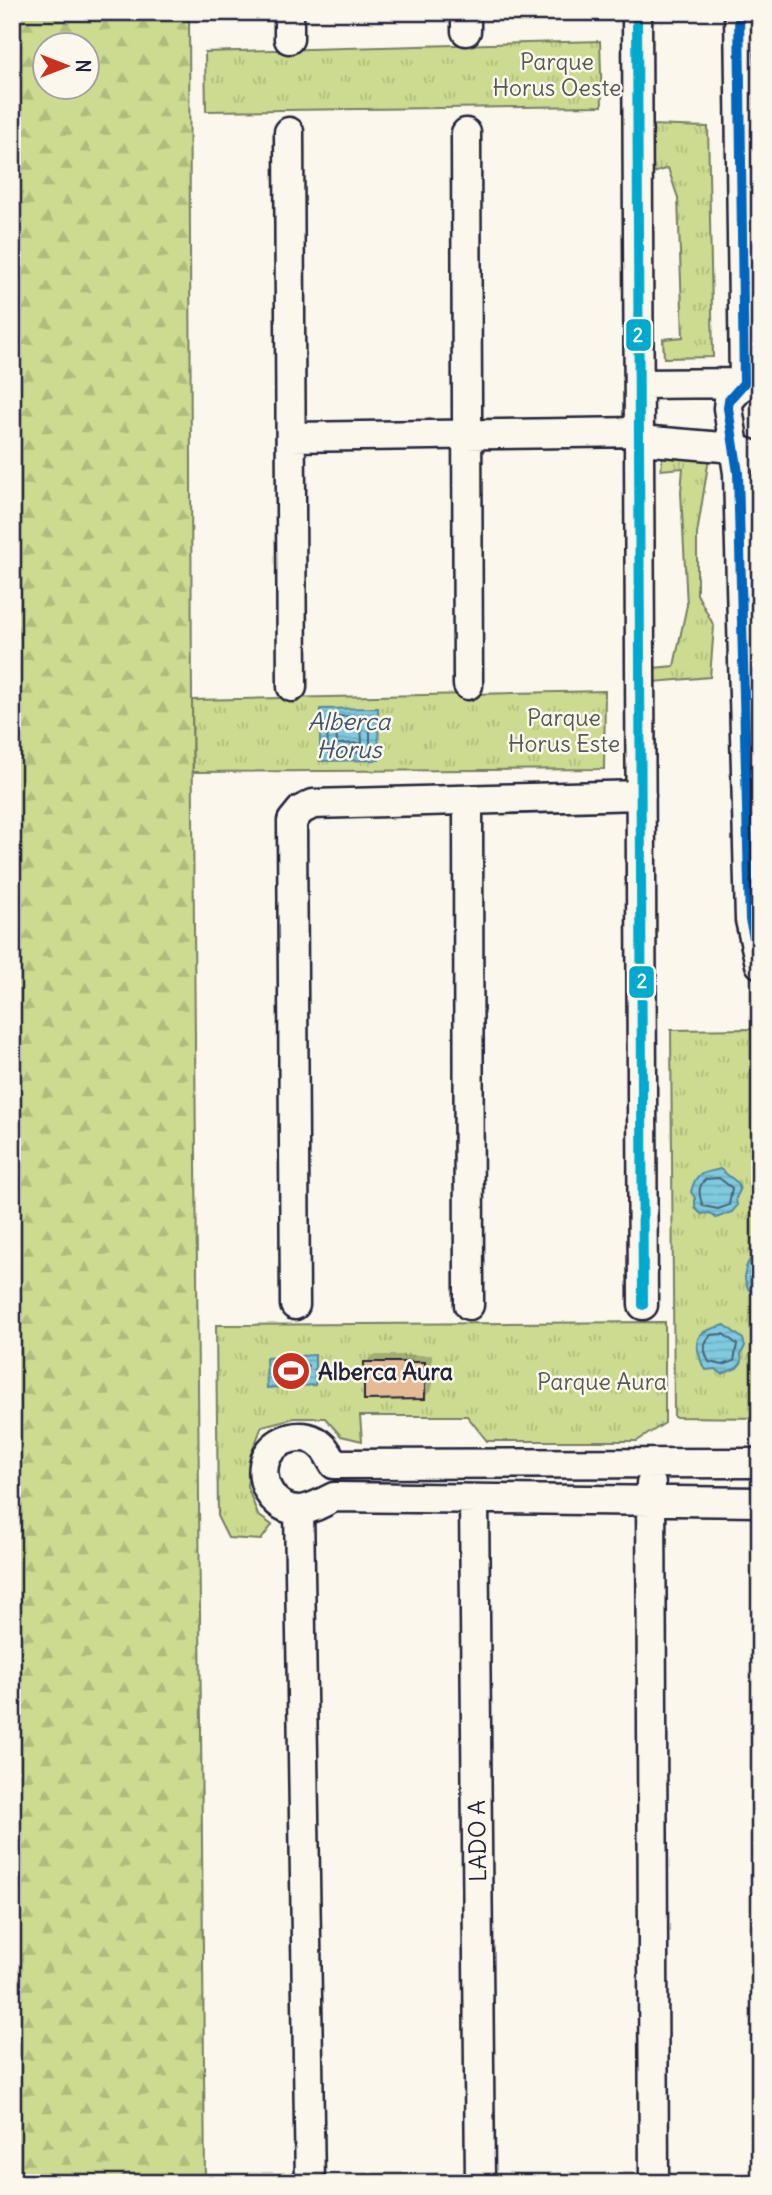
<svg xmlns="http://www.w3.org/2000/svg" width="772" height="2195" font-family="Delius,sans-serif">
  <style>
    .forest { fill: url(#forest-firs); stroke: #777e65; stroke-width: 2; fill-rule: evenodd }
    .park { fill: url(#park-tufts); stroke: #777e65; stroke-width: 2 }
    .water { fill: url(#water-rules); stroke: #5a879d; stroke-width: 2 }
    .shadow { fill: #0003 }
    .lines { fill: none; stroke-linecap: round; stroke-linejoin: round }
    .shore { stroke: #47657c; stroke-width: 2 }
    .building { fill: #e5ba95; stroke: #22223b; stroke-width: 2 }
    .minor-casing { stroke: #22223b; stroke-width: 33 }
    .minor { stroke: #fbf7ec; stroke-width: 28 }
    .bus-1-casing { stroke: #fbf7ec; stroke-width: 16 }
    .bus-2-casing { stroke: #fbf7ec; stroke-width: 16 }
    .bus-1 { stroke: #00a9ce; stroke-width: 10 }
    .bus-2 { stroke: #0065bd; stroke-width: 10 }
    .labels { text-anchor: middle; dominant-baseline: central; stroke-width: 5; stroke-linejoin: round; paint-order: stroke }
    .park-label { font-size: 23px; fill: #555a54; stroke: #fbf7ec }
    .poi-label { font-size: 23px; font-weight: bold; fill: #22223b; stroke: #fbf7ec; text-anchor: start }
    .street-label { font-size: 23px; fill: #22223b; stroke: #fbf7ec }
    .water-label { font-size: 24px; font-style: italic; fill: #3e546c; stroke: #fbf7ec }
    .line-badge { stroke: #fbf7ec; stroke-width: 2.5 }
    .badge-label { font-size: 19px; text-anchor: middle; font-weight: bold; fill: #fff }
  </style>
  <defs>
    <pattern id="forest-firs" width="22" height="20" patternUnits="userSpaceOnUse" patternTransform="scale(1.75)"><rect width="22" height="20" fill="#ccdb8f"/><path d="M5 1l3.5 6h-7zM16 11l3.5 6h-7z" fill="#afbc7c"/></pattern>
    <pattern id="park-tufts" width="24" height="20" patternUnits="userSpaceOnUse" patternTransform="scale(1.75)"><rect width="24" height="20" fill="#ccdb8f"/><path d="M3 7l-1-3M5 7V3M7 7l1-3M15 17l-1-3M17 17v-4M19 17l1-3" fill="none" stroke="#afbc7c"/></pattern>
    <pattern id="water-rules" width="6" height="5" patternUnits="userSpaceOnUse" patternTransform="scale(1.75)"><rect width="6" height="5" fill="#7fcade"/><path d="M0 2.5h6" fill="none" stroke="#6dadbf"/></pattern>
  </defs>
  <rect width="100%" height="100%" fill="#fbf7ec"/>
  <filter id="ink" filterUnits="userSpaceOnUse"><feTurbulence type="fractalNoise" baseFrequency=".0143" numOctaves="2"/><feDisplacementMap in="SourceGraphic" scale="14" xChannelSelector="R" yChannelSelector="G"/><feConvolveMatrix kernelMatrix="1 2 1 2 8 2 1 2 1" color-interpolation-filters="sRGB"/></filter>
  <g filter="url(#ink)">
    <path class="forest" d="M12,12H189L192,700L205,2183H12ZM46,46H88V88H46Z"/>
    <path class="park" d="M600,41L602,106L206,111L205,52Z
      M649,125L708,127L713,357L664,358L663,339L683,337L678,198L668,168L650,174Z
      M663,452H710L697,534V594L714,626L710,677L654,682V668L674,666L687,605L681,492L683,468L661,470Z
      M605,691L604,769L193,772L192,700Z
      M753,1029L760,1045V1418L674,1417L671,1030Z
      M665,1322V1423L637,1441H487L467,1416H360L362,1441L341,1436L325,1418H294L262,1426L252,1452L247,1486L258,1515L272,1525L261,1540L228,1538L218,1518L216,1325Z"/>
    <path class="water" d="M378,708L379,760L320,761V709Z
      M720,1169L738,1183L740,1190L736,1198L737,1206L732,1212L716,1218L710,1213L701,1214L695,1208V1198L691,1192C696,1171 702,1174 720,1169Z
      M757,1253H760V1295H753C741,1282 742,1264 757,1253Z
      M725,1325L743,1339L745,1346L741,1354L742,1362L737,1368L722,1374L716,1369L706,1370C700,1364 702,1362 699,1354C692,1331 707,1330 725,1325Z
      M315,1355V1385L267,1388L266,1358Z"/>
    <path class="shadow" d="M373,1355H432V1390L424,1397L366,1363Z"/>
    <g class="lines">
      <path class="shore" d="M330,716L370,717V752L328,753L327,719Z
        M339,725H361L362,743L337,744L336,728Z
        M719,1178L732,1188L729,1205L718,1209L703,1206C699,1196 697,1186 706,1179Z
        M723,1334L737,1344L734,1361L723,1365L709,1362C704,1352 702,1343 711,1335Z
        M305,1363L308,1366L306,1379L277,1381L274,1379L276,1364Z"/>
    </g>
    <path class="building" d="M364,1362H425V1399L364,1400Z"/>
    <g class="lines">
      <defs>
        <path id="minor" d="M289,12V39
          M466,12V31
          M637,12L643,1305
          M739,12L744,383L729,400L728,408L738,473L750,920L760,964
          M289,132L292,687
          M466,133L468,685
          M640,384L744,383L754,378
          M291,437L640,432
          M640,440L734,448L760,458
          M468,800L469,1305
          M295,1305L292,821L301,810L313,804L641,795
          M760,1463L334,1464C330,1458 327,1450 322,1446C305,1429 275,1438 266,1458C257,1481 273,1510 299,1510C311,1510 323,1502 334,1497L760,1502
          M651,1484L654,2183
          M474,1499L480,2183
          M299,1510L310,2183"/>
      </defs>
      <use href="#minor" class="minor-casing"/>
      <use href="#minor" class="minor"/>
      <defs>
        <path id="bus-1" d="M637,12L643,1305"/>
        <path id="bus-2" d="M739,12L744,383L729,400L728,408L738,473L750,920L760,964"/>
      </defs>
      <use href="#bus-1" class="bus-1-casing"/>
      <use href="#bus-2" class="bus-2-casing"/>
      <use href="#bus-1" class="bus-1"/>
      <use href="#bus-2" class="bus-2"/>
    </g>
  </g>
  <defs>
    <symbol id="stadium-disc" viewBox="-11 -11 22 22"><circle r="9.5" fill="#c8321e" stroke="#fbf7ec"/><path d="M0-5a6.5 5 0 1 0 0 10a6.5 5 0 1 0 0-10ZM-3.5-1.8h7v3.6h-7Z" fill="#fff"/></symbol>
  </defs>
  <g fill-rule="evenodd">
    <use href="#stadium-disc" x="269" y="1349" width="44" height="44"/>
  </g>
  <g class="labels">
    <g class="park-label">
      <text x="557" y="61">Parque<tspan x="557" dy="26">Horus Oeste</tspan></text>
      <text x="564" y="717">Parque<tspan x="564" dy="26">Horus Este</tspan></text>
      <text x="602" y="1381">Parque Aura</text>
    </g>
    <g class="poi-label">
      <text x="318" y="1371">Alberca Aura</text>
    </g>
    <g class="street-label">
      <text transform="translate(477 1841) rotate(-91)">LADO A</text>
    </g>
    <g class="water-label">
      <text x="349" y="721">Alberca<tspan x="349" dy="28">Horus</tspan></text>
    </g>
  </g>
  <g class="line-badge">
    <rect x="625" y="318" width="27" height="34" rx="7" fill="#00a9ce"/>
    <rect x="628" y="965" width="27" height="34" rx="7" fill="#00a9ce"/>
  </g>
  <g class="badge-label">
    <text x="638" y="342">2</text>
    <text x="642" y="988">2</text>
  </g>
  <rect width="772" height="2195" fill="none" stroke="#fbf7ec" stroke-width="42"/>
  <rect x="21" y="21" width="730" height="2153" fill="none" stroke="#22223b" stroke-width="2.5" filter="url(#ink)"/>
  <g transform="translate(66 66) rotate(90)"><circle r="33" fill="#fbf7ec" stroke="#a4a2a5" stroke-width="2"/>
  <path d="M0-5L12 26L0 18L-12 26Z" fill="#c8321e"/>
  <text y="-10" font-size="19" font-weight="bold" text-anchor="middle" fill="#22223b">N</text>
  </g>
</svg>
